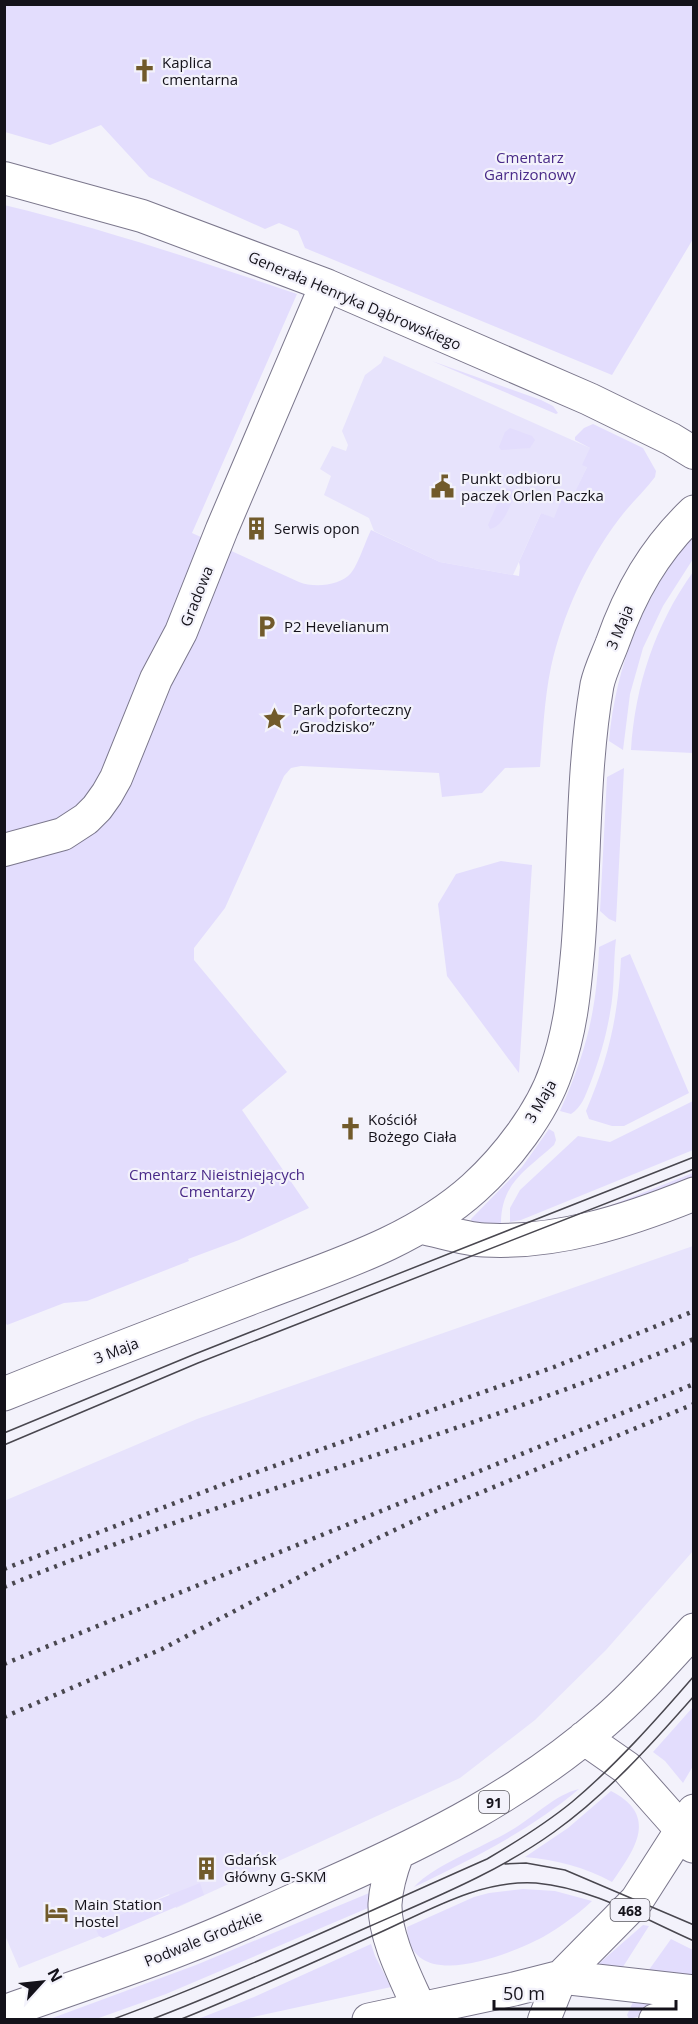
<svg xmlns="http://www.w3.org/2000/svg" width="698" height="2024" font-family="'Open Sans',sans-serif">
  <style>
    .built { fill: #e7e3fc }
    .green { fill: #e3ddfd }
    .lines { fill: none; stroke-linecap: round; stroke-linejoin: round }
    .minor-casing { stroke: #7b778c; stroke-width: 34 }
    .major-casing { stroke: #7b778c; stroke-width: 35 }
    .minor { stroke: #fff; stroke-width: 32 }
    .major { stroke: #fff; stroke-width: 33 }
    .tram { stroke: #49474f; stroke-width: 1.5 }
    .rail { stroke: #49474f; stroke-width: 4.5; stroke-dasharray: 3 6; stroke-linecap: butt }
    .labels { text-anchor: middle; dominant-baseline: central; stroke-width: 4.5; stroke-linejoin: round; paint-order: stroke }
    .shield { fill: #f3f2fb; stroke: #57555e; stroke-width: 1.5 }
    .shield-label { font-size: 14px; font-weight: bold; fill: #14121a }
    .poi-label { font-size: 15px; fill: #14121a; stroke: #f3f2fb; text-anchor: start }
    .park-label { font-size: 15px; fill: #492a88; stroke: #f3f2fb }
    .street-label { font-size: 15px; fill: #14121a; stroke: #f3f2fb }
  </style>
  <rect width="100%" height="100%" fill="#f3f2fb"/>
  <path class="built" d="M384,356L590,448L587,467L572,499L554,519L541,513L513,575L440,562L374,531L369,518L324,495L331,476L320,469L332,446L346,451L348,445L342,431L365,375L381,363Z
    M693,1246V1551L606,1650L535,1720L460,1778L176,1908L169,1894L106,1921L110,1932L19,1968L4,1933V1501L197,1419Z"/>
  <path class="green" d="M4,5H693V239L612,375L305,248L298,231L279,223L265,229L149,177L101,125L50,145L5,132Z
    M4,205C104,229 200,261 297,294L192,533L299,582C314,588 340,586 351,573C358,565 366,540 371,530L440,562L519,576L520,567L519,562L541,513L554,518L563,495L572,498L587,467L582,465L590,448L575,440V437L584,428L593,424L643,448L656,471L655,477C644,492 630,504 619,519C586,563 563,614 551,667C544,700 543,735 540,767L505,768L482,793L442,797L439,773L301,766L291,768L284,776L225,908L194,948V960L287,1072L242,1110L309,1208L239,1240L188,1259L189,1261L87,1301L64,1303L7,1325L4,1320Z
    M432,361L541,400L553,406L558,413L556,414Z
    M510,428L532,436L535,440L530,448L501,450L499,447L505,432Z
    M506,488L514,490L515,495C509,507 504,526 490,529L488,525L503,491Z
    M693,535V559L663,606L643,648L630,694L623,750L609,741C616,664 644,594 693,535Z
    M693,572V753L631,750C635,686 655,625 693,572Z
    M624,768L616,922L609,919L600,911L607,777Z
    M501,861L532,865L519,1073L447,976L438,904L456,874Z
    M616,939C613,963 615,988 610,1013C606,1037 599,1061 590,1084C585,1096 582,1107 571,1114L560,1111C586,1053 597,1010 599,947Z
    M630,954L689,1093L624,1126H612L589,1119L586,1111C609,1057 618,1017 621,958Z
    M693,1101V1150L521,1220L510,1222V1208L520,1190L578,1136L610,1142Z
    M549,1129L554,1132L556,1140L554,1145C525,1171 500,1184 501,1226L472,1224L471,1219L522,1167Z
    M693,1173V1181L576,1219Z
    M693,1707V1766L683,1783L665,1761L653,1752Z
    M579,1789C529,1831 472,1859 414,1887C435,1864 487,1846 515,1828C536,1815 555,1795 579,1789Z
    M611,1791C660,1816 634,1850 612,1882C585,1867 556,1860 525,1857L568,1828Z
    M200,1883L204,1895L103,1938L99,1936L94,1925Z
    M523,1889L555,1891L592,1901C577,1915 560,1927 543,1937C509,1955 409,1996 407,1927L474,1897L489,1893Z
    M374,1891L368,1908L166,1994L96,2019L47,2020L196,1965Z
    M643,1925L649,1926L621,1970L595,1967Z
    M671,1939L693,1950V1980L646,1974Z
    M371,1944L375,1956L391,1987L244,2019H198L254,1997Z
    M633,2002L662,2003L649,2014L629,2019L627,2015Z"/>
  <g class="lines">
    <defs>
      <path id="minor" d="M4,178L142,216L326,285L589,399L671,439L694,453
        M4,850L63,834L86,819L97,808L107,794L116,778L156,679L181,632L222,529L326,285
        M544,2020L561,1977
        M655,2020L685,2014L694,2005"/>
      <path id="major" d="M420,1227C441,1231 463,1239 484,1240C556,1244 627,1221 694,1194
        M4,1394C88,1360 172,1328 256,1296C331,1267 413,1243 474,1188C506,1159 542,1113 556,1071C571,1029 574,991 578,948C585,861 582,772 597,685C600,671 607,657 612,644C630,593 654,550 694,512
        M584,1738L627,1768L682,1830L693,1846
        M397,1854C391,1870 386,1886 385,1904C384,1937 407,1980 420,2010
        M561,1977L694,1992
        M4,2012C66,1990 128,1970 188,1946C237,1927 285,1904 334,1882C433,1838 522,1793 605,1721C637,1694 665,1661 694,1630
        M369,2020L514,1989L561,1977L637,1900L694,1811"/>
    </defs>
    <use href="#minor" class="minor-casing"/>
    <use href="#major" class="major-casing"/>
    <use href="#minor" class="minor"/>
    <use href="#major" class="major"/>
    <path class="tram" d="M4,1433L195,1354L694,1157
      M4,1445L198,1363L694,1169
      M505,1864L526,1863L565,1870L694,1925
      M111,2020C239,1973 362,1914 487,1859C516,1842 545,1824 572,1802C616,1765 656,1720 694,1676
      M150,2020C224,1992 296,1959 368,1927C431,1899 497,1873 554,1832C607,1794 651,1745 694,1696
      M179,2020C244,1994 308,1965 372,1936C423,1914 478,1879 536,1883C592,1888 642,1918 694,1941"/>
    <path class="rail" d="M4,1569L232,1481L554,1367L694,1311
      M4,1587C231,1494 468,1434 694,1339
      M4,1664L694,1384
      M4,1717L162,1649L328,1562L424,1516L694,1404"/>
  </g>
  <defs>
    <symbol id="church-bare" viewBox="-9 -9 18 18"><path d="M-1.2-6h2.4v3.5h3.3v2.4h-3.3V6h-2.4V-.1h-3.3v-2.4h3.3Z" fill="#715a2a" stroke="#f3f2fb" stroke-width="2.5" paint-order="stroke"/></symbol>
    <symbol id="civic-bare" viewBox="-9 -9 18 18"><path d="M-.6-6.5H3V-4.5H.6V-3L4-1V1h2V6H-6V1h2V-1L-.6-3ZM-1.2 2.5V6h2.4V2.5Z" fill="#715a2a" stroke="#f3f2fb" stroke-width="2.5" paint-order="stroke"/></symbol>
    <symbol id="building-bare" viewBox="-9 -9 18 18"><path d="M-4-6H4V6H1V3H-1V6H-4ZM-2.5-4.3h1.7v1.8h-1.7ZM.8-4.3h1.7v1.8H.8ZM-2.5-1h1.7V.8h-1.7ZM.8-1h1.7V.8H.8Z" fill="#715a2a" stroke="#f3f2fb" stroke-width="2.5" paint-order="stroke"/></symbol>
    <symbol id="parking-bare" viewBox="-9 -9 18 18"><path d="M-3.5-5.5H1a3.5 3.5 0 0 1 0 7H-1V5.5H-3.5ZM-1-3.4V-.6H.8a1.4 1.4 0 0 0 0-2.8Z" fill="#715a2a" stroke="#f3f2fb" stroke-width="2.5" paint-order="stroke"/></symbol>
    <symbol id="sight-bare" viewBox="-9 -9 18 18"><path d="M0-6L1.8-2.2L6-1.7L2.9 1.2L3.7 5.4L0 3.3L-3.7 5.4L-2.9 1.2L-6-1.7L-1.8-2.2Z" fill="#715a2a" stroke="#f3f2fb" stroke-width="2.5" paint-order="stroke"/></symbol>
    <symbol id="hotel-bare" viewBox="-9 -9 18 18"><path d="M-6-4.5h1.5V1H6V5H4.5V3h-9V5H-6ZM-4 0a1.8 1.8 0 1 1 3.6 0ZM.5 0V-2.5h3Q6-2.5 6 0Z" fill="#715a2a" stroke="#f3f2fb" stroke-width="2.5" paint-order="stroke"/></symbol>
  </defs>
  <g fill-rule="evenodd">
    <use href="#church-bare" x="128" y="54" width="33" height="33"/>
    <use href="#civic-bare" x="426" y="470" width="33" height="33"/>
    <use href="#building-bare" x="240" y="512" width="33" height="33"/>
    <use href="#parking-bare" x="250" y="610" width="33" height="33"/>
    <use href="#sight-bare" x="258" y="702" width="33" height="33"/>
    <use href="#church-bare" x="334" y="1112" width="33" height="33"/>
    <use href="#building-bare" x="190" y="1852" width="33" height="33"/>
    <use href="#hotel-bare" x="40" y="1896" width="33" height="33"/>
  </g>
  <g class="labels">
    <g class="shield">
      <rect x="479" y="1791" width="30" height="22" rx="4.5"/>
      <rect x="610.5" y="1899" width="39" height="22" rx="4.5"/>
    </g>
    <g class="shield-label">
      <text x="494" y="1802">91</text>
      <text x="630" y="1910">468</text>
    </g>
    <g class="poi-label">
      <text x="162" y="62">Kaplica<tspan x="162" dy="17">cmentarna</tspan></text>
      <text x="461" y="478">Punkt odbioru<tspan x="461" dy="17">paczek Orlen Paczka</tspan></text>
      <text x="274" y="528">Serwis opon</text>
      <text x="284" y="626">P2 Hevelianum</text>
      <text x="293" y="709">Park poforteczny<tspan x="293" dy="17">„Grodzisko”</tspan></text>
      <text x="368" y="1119">Kościół<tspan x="368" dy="17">Bożego Ciała</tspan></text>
      <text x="224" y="1859">Gdańsk<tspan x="224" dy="17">Główny G-SKM</tspan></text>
      <text x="74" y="1904">Main Station<tspan x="74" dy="17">Hostel</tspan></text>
    </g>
    <g class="park-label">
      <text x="530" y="157">Cmentarz<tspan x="530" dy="17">Garnizonowy</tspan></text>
      <text x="217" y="1174">Cmentarz Nieistniejących<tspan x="217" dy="17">Cmentarzy</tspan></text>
    </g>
    <g class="street-label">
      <text transform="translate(355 300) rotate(23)">Generała Henryka Dąbrowskiego</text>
      <text transform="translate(196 596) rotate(-68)">Gradowa</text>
      <text transform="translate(619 627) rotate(-68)">3 Maja</text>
      <text transform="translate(540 1101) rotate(-60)">3 Maja</text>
      <text transform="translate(116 1350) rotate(-21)">3 Maja</text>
      <text transform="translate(203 1938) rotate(-22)">Podwale Grodzkie</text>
    </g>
  </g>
  <rect width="698" height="2024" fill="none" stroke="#14121a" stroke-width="12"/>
  <g transform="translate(42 1982) rotate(63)" stroke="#f3f2fb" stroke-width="4.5" paint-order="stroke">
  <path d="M0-4.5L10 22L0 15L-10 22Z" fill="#14121a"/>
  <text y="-9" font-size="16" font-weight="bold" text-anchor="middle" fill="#14121a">N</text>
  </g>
  <path d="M494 2000v9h182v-9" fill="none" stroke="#14121a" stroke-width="3"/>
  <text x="503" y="2000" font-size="18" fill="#14121a" stroke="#f3f2fb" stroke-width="4.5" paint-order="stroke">50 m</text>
</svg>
